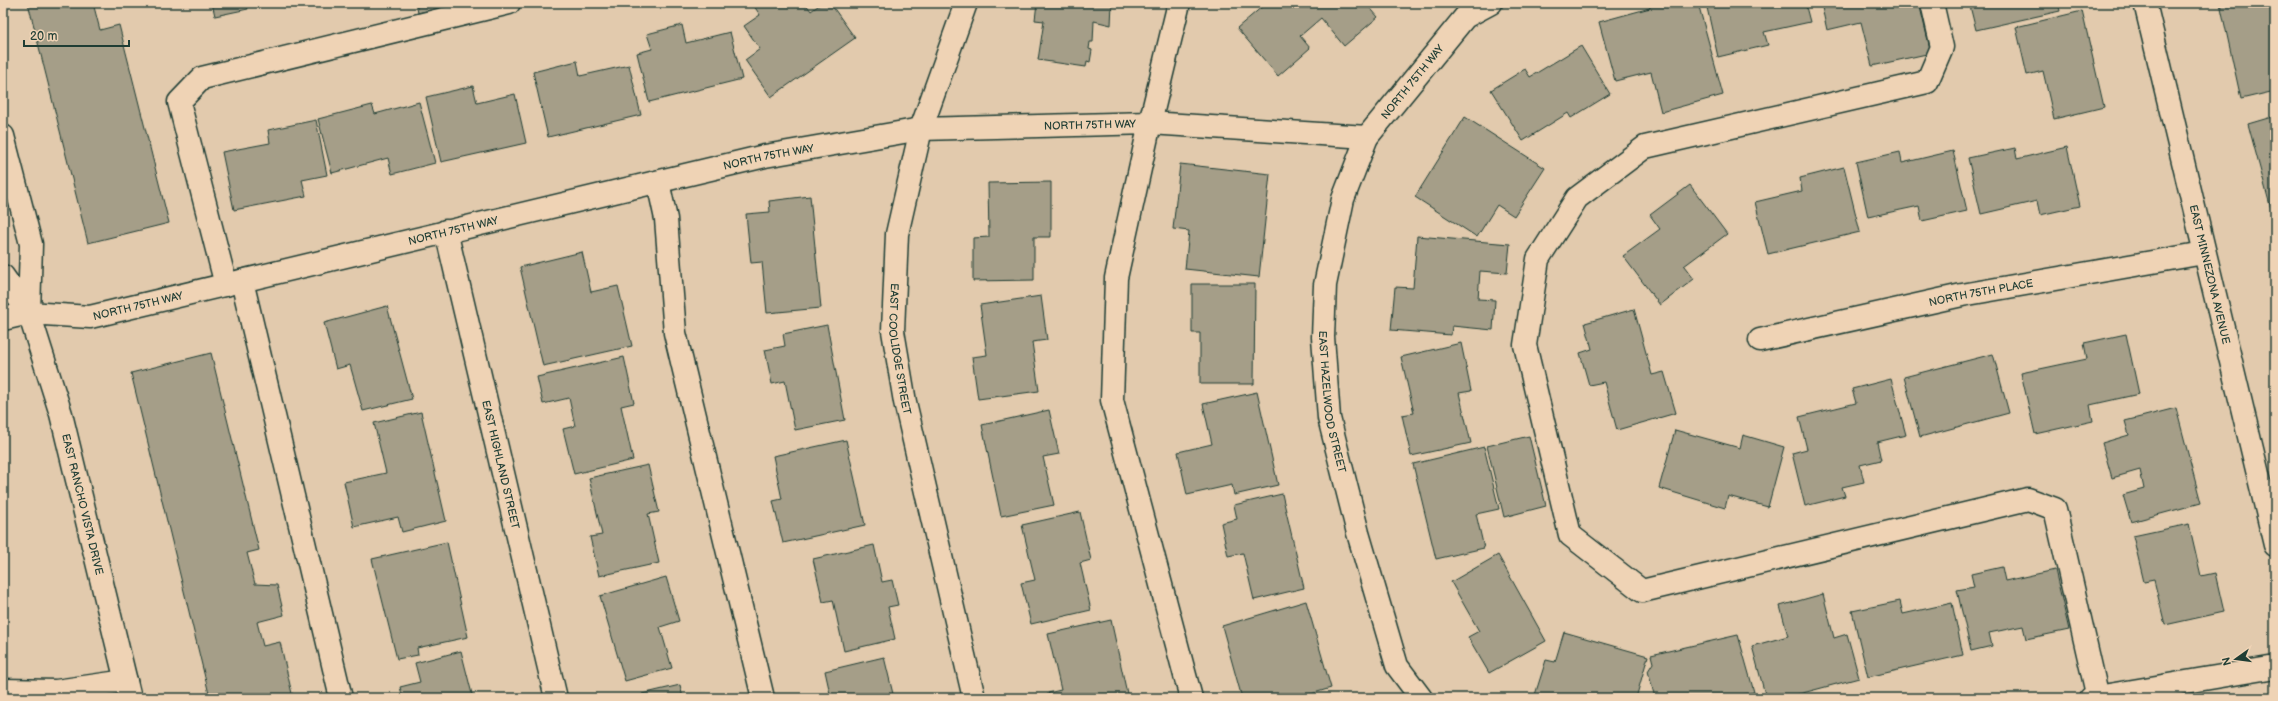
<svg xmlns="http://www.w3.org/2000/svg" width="2278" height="701" font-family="'Balsamiq Sans',sans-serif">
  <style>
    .building { fill: #a59e88; stroke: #1f3d34 }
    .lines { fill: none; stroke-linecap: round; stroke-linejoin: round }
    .minor-casing { stroke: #1f3d34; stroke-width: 25 }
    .minor { stroke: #efd3b5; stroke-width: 22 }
    .labels { text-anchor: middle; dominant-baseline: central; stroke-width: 3; stroke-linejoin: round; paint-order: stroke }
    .street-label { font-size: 11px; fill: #1f3d34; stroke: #efd3b5 }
  </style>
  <rect width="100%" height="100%" fill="#e2caad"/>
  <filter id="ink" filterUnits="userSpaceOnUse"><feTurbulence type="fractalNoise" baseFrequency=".025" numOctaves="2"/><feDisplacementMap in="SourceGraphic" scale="8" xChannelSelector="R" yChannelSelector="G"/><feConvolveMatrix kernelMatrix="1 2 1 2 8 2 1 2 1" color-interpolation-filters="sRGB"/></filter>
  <g filter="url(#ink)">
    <path class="building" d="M28,3H93L100,30L119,25L169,223L88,243Z
      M212,3H246L248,9L215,16Z
      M416,3H443V7L418,13Z
      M752,3H805L811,11L822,3H830L855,38L771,97L745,60L760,49L744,26L760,15Z
      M1037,3H1112L1111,25L1094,21L1093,42H1090L1089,49L1092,50L1090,62L1087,61L1086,67L1038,60L1044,21L1035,20Z
      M1260,3H1366L1378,17L1344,46L1321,18L1300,36L1310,48L1278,76L1237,28L1263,6Z
      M1649,3H1698L1723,95L1661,112L1651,72L1615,81L1599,22L1650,8Z
      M1706,3H1805L1810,22L1764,32L1768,45L1718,57Z
      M1821,3H1919L1931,53L1872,66L1861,22L1827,30Z
      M1984,3H2058L2060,11L1976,30L1970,6Z
      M2220,3H2275V91L2241,99Z
      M2082,11L2104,107L2054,119L2043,71L2027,75L2016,27Z
      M682,25L686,43L730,32L742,79L649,102L637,53L652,49L647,34Z
      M1581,46L1610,94L1571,118L1568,113L1523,141L1491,90L1525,69L1530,77Z
      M577,61L580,76L629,65L641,115L548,137L533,72Z
      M473,86L477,103L515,94L526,143L441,162L426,97Z
      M419,102L435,163L392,174L388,158L332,173L318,119L372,105L375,114Z
      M2275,116V224L2248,124Z
      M1465,117L1545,168L1514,216L1497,205L1477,237L1415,197Z
      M316,120L327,175L302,180L306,196L234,210L222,152L270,143L268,130Z
      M2067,147L2080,206L2040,215L2037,201L1981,214L1968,158L2015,148L2017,159Z
      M1953,151L1967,211L1922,221L1919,206L1868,217L1856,162L1900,152L1902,163Z
      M1180,164L1270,174L1259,277L1185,269L1189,231L1173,229Z
      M1844,167L1860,232L1768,254L1755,202L1802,191L1800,178Z
      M1051,182V237H1034V280L973,281V238L989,237L988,183Z
      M1690,185L1727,234L1684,266L1694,279L1660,305L1623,256L1660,229L1650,215Z
      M810,196L821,308L767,313L762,262L751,263L746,214L770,212L769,201Z
      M1417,236L1510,244L1507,273L1480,271L1478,299L1495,300L1493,330L1452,326L1451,335L1391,330L1395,287L1413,288Z
      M582,252L591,292L618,286L632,346L543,366L520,267Z
      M1192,284H1255L1254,384H1200V333H1192Z
      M1041,296L1047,340L1032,342L1039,391L978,399L972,357L987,355L980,305Z
      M387,306L412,399L363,411L350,365L336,369L324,323Z
      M1634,309L1652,375L1664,372L1676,413L1617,430L1604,382L1589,385L1580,353L1592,349L1585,323Z
      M827,325L845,420L795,430L785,381L772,384L765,350L785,346L783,334Z
      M2126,334L2139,394L2090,405L2093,421L2035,434L2021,373L2087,359L2084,343Z
      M1461,343L1471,391L1459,393L1471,443L1411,456L1402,415L1414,413L1401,357Z
      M211,353L259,550L247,553L255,584L277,585L284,615L257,622L263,646L280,642L293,698H210L131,373Z
      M1993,354L2009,413L1920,437L1904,377Z
      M624,357L634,403L621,406L633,460L574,474L563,429L575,426L569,398L543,404L537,377Z
      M1891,379L1906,435L1877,442L1881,460L1860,465L1864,482L1842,487L1845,496L1805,506L1792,453L1807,449L1799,417L1856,403L1852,389Z
      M1257,392L1278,485L1234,495L1232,485L1187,495L1178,452L1212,444L1203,404Z
      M2176,408L2201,503L2131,522L2123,495L2144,489L2140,470L2112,478L2102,443L2129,435L2125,421Z
      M1049,410L1059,454L1043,457L1054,505L1001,516L982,425Z
      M421,412L446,521L402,532L398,517L354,527L344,482L386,473L374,423Z
      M1675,430L1740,448L1743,435L1784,447L1768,507L1728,496L1725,508L1659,488Z
      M1529,436L1546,506L1504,517L1487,446Z
      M846,440L865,525L783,543L773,501L782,499L773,456Z
      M1484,447L1499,509L1476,514L1484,548L1436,559L1413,464Z
      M648,465L659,512L648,514L659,563L599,576L590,537L602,535L589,478Z
      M1282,494L1304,588L1254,600L1243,553L1228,556L1221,523L1237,519L1234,505Z
      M1080,512L1091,560L1080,563L1091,610L1031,624L1021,583L1035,580L1022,525Z
      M2189,524L2201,576L2215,573L2224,612L2165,625L2154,580L2144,582L2133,536Z
      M447,542L468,637L417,648L418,655L397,659L372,559Z
      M874,545L882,582L892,580L898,605L888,607L895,639L844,651L833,600L823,602L813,559Z
      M1498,555L1546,641L1489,673L1468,637L1479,631L1451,582Z
      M2002,567L2005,581L2055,570L2069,630L2026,639L2023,626L1989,633L1992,646L1971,651L1957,590L1974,587L1971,574Z
      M666,577L679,621L660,627L672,668L625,681L600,596Z
      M1823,594L1834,638L1847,634L1859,678L1784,698H1766L1752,646L1788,636L1780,606Z
      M1306,601L1331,688L1297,698H1242L1222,626Z
      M1900,601L1903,614L1952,603L1963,655L1868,677L1852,611Z
      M1111,620L1128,698H1049L1048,693L1061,690L1048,634Z
      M1564,632L1648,656L1636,698H1534L1546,660L1555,662Z
      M1738,635L1754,692L1728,698H1655L1648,671L1653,663L1651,655Z
      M461,651L473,698H403L400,687L420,682L415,663Z
      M884,657L894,698H831L825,671Z
      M680,685L683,698H643L642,694Z"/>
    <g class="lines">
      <defs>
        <g id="minor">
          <path id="s1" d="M966,3L921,129L897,234L893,331L905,402L974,698"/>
          <path d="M1179,3L1150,123L1116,278L1112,400L1191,698"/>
          <path d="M1932,3L1942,47L1927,82L1645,147L1577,198L1538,259L1525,345L1570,535L1642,591L2028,499L2055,509L2098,698"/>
          <path id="s2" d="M2145,3L2275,545"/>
          <path d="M3,136L31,244L29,313"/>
          <path id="s3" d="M1367,137L1343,199L1325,285L1323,337L1329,418L1358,533L1397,666L1421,698"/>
          <path d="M658,182L666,219L675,333L763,698"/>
          <path id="s4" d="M446,231L556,698"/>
          <path id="s5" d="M3,276L29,313L61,414L130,698"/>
          <path d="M242,281L341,698"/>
          <path d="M226,285L179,102L202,78L509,3"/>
          <path id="s6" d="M3,319L29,313L90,317L765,156L921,129L1150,123L1367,137L1465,17L1491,3"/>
          <path id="s7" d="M1760,340L1962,295L2204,253"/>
          <path d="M3,690L56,691L126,681"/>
          <path d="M2091,698L2275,667"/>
        </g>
      </defs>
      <use href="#minor" class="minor-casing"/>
      <use href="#minor" class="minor"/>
    </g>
  </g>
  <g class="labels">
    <g class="street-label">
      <text stroke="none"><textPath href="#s6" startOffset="1458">NORTH 75TH WAY</textPath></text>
      <text stroke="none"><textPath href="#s6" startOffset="1109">NORTH 75TH WAY</textPath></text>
      <text stroke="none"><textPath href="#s6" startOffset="785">NORTH 75TH WAY</textPath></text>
      <text stroke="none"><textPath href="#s6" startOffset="461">NORTH 75TH WAY</textPath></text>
      <text stroke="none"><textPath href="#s2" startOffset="279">EAST MINNEZONA AVENUE</textPath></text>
      <text stroke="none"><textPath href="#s7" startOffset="226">NORTH 75TH PLACE</textPath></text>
      <text stroke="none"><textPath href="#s6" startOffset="137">NORTH 75TH WAY</textPath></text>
      <text stroke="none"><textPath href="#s1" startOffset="357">EAST COOLIDGE STREET</textPath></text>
      <text stroke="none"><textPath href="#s3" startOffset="272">EAST HAZELWOOD STREET</textPath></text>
      <text stroke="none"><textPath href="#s4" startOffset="240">EAST HIGHLAND STREET</textPath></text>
      <text stroke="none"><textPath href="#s5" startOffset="244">EAST RANCHO VISTA DRIVE</textPath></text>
    </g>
  </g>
  <rect width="2278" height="701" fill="none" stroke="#efd3b5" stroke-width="16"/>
  <rect x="8" y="8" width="2262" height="685" fill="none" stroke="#1f3d34" stroke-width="1.5" filter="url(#ink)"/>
  <g transform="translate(2236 659) rotate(256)" stroke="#efd3b5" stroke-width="3" paint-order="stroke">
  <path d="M0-3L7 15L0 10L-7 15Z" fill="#1f3d34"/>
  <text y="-6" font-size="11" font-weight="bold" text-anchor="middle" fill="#1f3d34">N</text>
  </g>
  <path d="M24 40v6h105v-6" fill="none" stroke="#1f3d34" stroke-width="2"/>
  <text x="30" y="40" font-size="12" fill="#1f3d34" stroke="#efd3b5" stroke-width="3" paint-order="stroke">20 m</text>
</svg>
